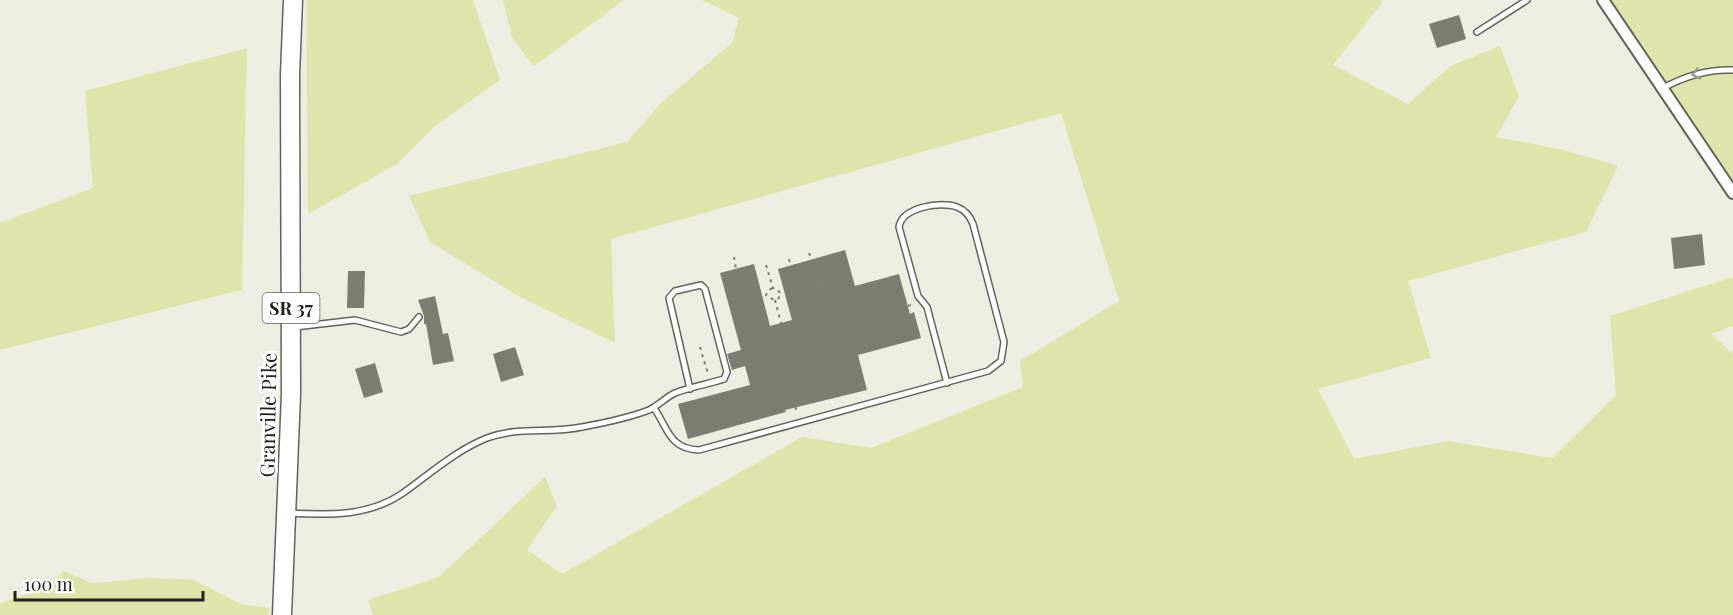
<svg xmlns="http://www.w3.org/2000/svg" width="1733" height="615" font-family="'Playfair Display',serif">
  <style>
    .green { fill: #dde5aa }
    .building { fill: #7b7d72 }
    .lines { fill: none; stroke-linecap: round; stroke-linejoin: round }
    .lane-casing { stroke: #62645a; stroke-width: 8 }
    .street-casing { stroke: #62645a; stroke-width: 14 }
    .highway-casing { stroke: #62645a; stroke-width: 21 }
    .path { stroke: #7e8078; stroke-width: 2; stroke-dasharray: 3 4.5; stroke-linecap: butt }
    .lane { stroke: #fff; stroke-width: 5 }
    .street { stroke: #fff; stroke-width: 10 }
    .highway { stroke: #fff; stroke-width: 18 }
    .oneway { stroke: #9b9b99 }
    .labels { text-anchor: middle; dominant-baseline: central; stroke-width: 6; stroke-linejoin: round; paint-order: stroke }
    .shield { fill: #fff; stroke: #636461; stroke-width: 1.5 }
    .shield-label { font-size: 18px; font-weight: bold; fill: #20211d }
    .street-label { font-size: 20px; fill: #20211d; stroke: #fff }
  </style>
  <rect width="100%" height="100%" fill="#eceee2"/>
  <path class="green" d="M306,0H473L500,80L436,125L397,164L308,214Z
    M503,0H624L534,66L512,38Z
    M702,0H1381L1382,3L1333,65L1408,104L1450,66L1500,46L1519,96L1496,137L1564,150L1618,166L1586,232L1408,281L1431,358L1318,389L1354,459L1448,441L1552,458L1616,395L1610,316L1733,277V326L1711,334L1733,354V615H373L368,600L439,577L545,477L557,506L527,550L562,574L802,437L871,448L1023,387L1020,361L1119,301L1061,113L611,239L615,343L522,298L430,242L409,196L627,142L662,102L732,43L739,18Z
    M1603,0H1733V193Z
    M247,48L242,290L0,350V223L93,188L85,91Z
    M64,571L92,583L152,578L194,580L241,604L269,608L268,615H0V603L46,588Z"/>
  <path class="building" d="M1459,15L1466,39L1437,48L1429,24Z
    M1702,234L1705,265L1674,269L1671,238Z
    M845,250L855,286L899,274L910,314L914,312L921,338L858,355L867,390L785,410L786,412L688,439L678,404L750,385L745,366L732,370L727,354L741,350L720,273L754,264L770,326L792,320L778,269Z
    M348,271H365L364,308H347Z
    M435,296L443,334L448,333L454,361L433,365L426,324H424V316L418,300Z
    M515,347L524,375L501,382L493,354Z
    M375,363L383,392L364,398L355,369Z"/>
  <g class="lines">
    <defs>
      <path id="lane" d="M1477,32L1527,0
        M1663,88C1685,76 1708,69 1733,70
        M295,327L355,320L401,332L409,329L419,317
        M654,408C668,428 669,449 699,450L988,371L1001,361L1004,342L973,224C970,216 965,210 957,207C941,201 902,207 899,227L918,296L927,307L947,383
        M288,513C329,515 368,517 403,493C431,473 455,451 487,438C520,426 549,434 582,427C604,423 628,418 649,410C658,406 666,397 675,393C691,387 708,384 724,379L727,372L705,289L701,285L675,291L669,298L690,389"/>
      <path id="street" d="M1603,0L1733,193"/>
      <path id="highway" d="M282,615L291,394L290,75L293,0"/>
    </defs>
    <use href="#lane" class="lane-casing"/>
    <use href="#street" class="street-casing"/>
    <use href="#highway" class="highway-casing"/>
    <path class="path" d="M809,253L813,264H815L827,308
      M734,257L736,269
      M789,259L791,266
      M766,265L773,288L777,289L781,294L778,299H772L766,295L769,290L773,288
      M812,265H810L815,284L826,281
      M775,300L781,323
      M822,309L817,291L822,289
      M879,314L911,305
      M700,347L708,374
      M734,360L743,357
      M823,362L828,380L827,383
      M787,378L797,413"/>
    <use href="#lane" class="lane"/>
    <use href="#street" class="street"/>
    <use href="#highway" class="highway"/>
  </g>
  <defs><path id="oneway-chevron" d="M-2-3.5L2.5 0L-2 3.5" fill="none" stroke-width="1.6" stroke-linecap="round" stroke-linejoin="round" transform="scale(1.5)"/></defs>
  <use class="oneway" href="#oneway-chevron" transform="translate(1696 74) rotate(166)"/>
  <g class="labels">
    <rect class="shield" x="262.5" y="293" width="57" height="30" rx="4.5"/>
    <g class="shield-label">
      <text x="291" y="308">SR 37</text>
    </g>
    <g class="street-label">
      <text transform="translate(267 415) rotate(-89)">Granville Pike</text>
    </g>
  </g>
  <path d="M15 591v9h188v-9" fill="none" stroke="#20211d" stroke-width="3"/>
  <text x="24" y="591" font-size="18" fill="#20211d" stroke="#ffffff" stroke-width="4.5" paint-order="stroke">100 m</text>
</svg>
